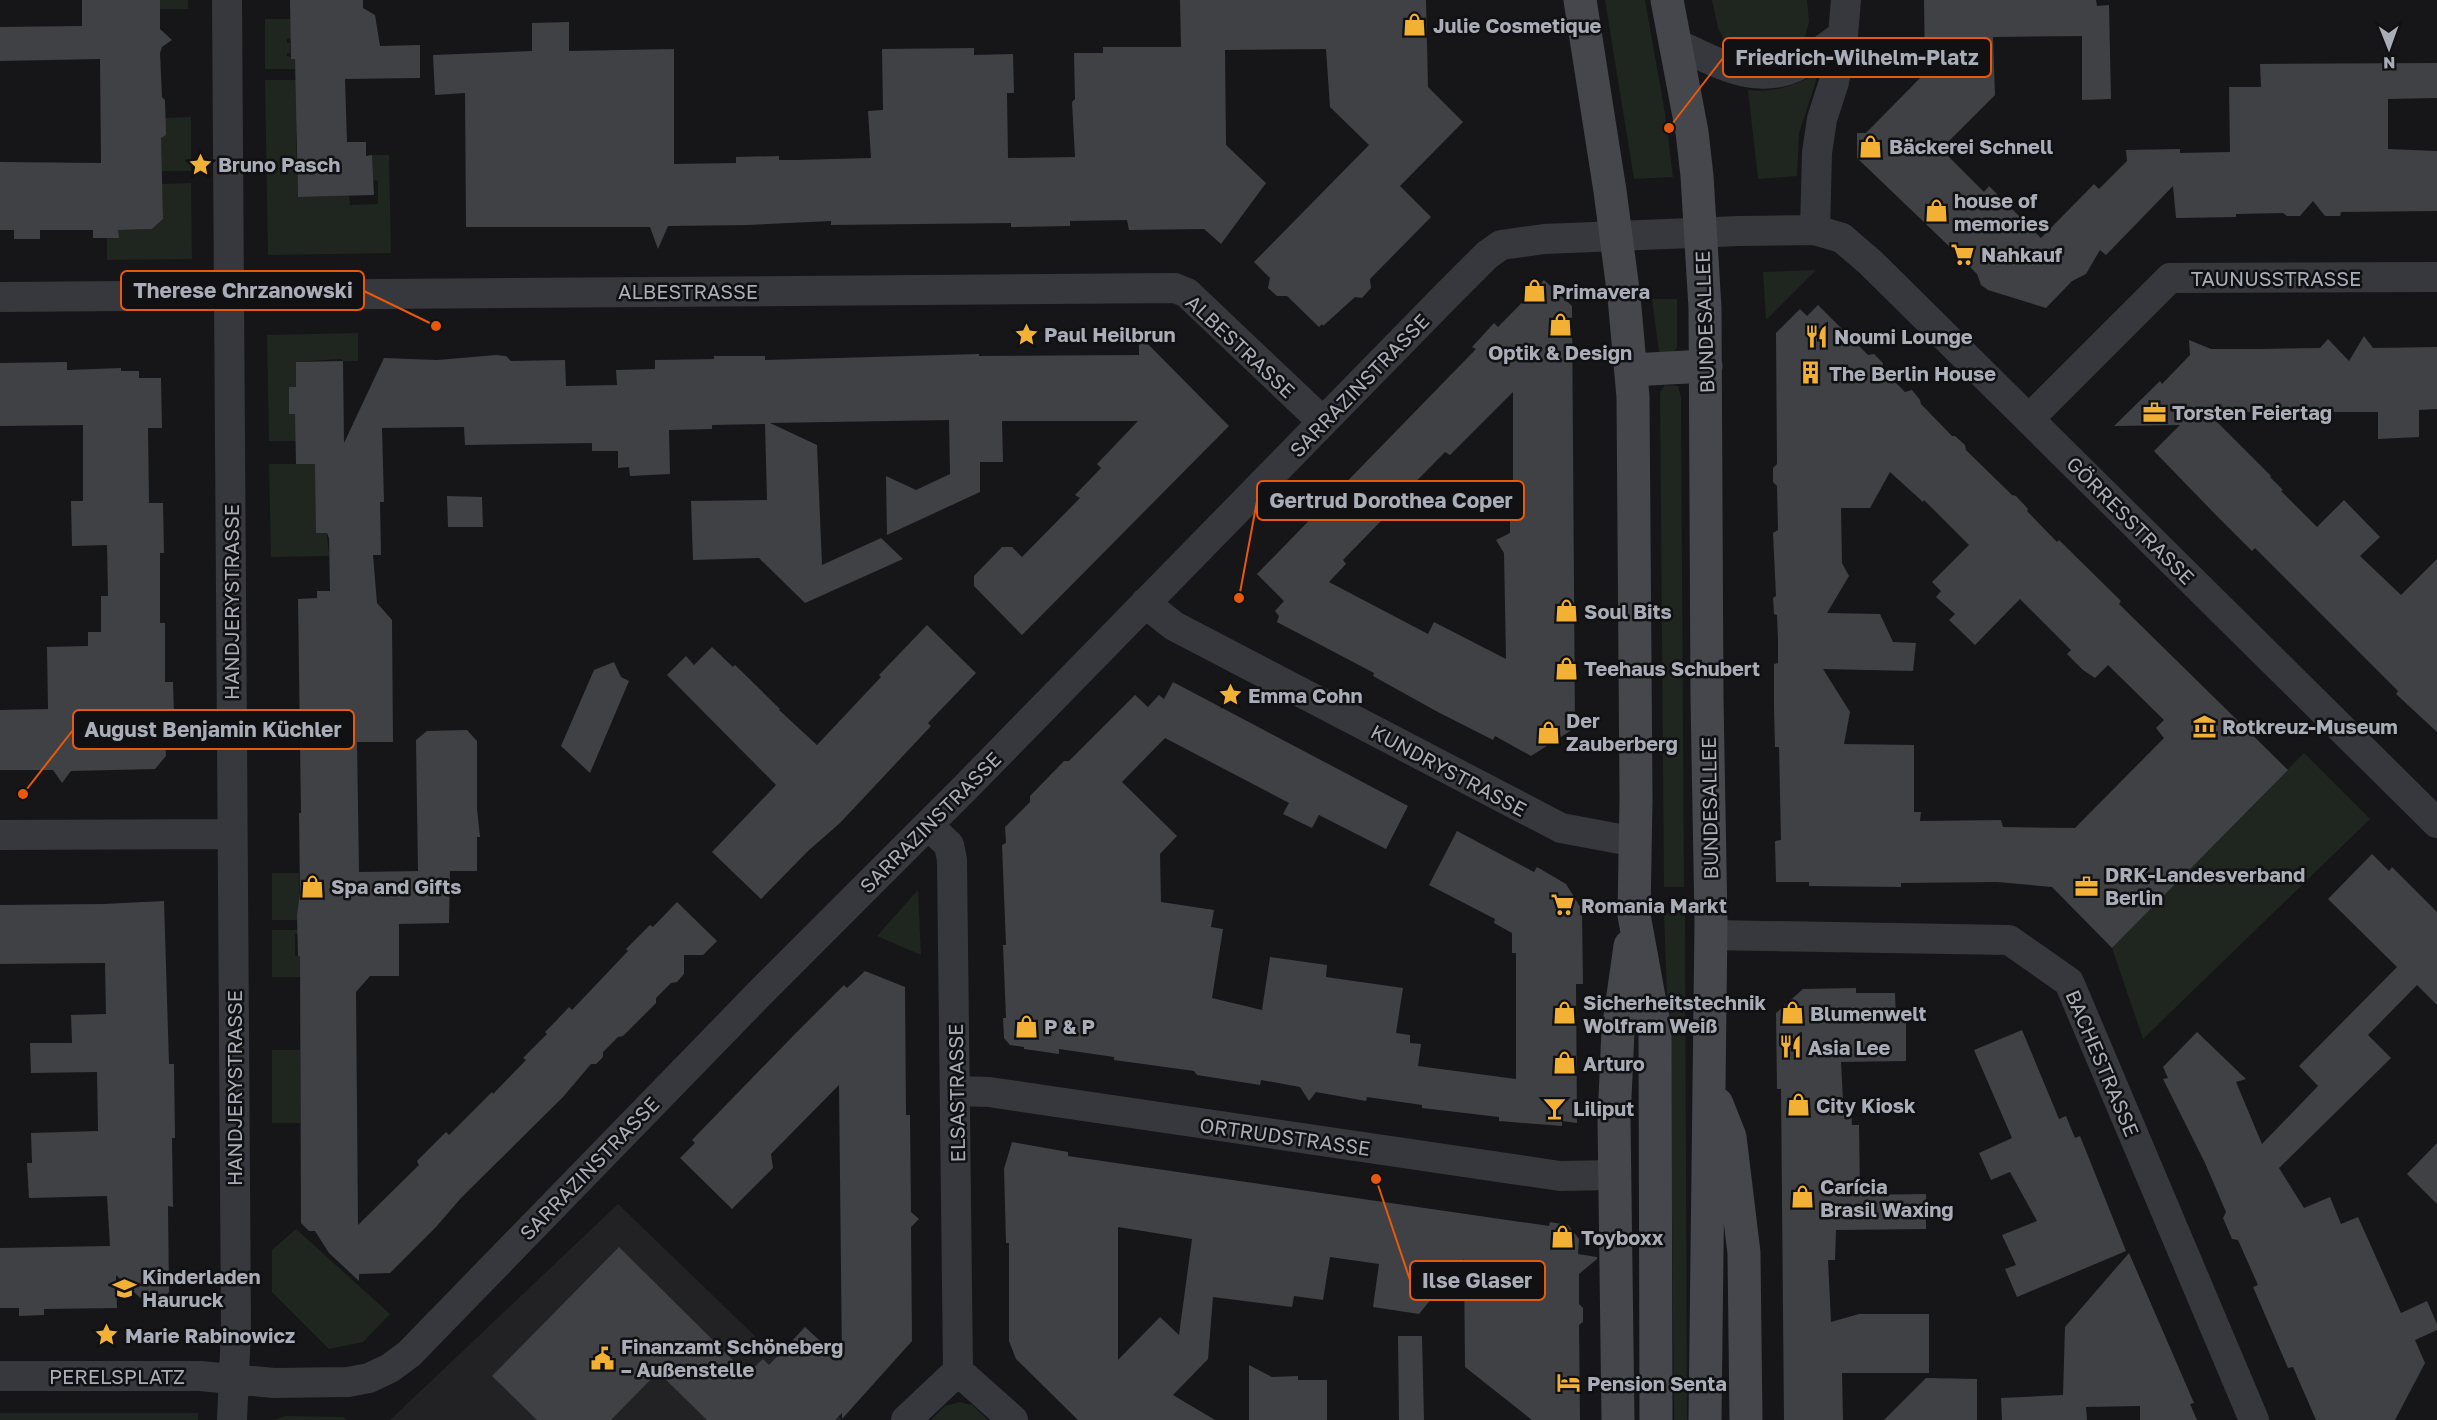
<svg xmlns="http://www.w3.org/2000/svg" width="2437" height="1420" font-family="'Golos Text',sans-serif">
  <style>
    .built { fill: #222225 }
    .green { fill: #1e261f }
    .building { fill: #404145; fill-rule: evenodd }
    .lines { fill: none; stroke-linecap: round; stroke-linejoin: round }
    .street { stroke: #37383d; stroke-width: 30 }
    .secondary { stroke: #45474d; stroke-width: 33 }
    .labels { text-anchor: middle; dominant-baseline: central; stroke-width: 5; stroke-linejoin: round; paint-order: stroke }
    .poi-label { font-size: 20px; font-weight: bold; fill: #a8adb8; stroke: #111113; text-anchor: start }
    .street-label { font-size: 20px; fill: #a8adb8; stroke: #111113 }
    .leader { fill: none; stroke: #e8590c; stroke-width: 2 }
    .callout-dot { fill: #e8590c; stroke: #111113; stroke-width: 2 }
    .callout { fill: #111113; stroke: #e8590c; stroke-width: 2 }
    .callout-label { font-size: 21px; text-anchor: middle; font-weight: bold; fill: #a8adb8 }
  </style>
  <rect width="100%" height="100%" fill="#161618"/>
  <path class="built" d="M618,1204L842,1420H390Z"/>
  <path class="green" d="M160,0H188V9H160Z
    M1605,0H1645L1665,113L1673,177L1634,179Z
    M1712,0H1807L1809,22L1803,44L1779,58L1745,57L1728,47L1718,28Z
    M265,19H292L295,38L287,39V43H290V53H287V56L295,59V69H265Z
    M1813,76H1816V81L1799,133L1797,176L1758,179L1748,90C1772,93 1792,86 1813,76Z
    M265,80H300L296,138L298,197L349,196L350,205L378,204V181L373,180L372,155H389L391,253L268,255Z
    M191,117V171H161L160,118Z
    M191,183L192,259L107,260V238H118V230L152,229L163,219L162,184Z
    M1816,270L1766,320L1763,272Z
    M1652,299H1677V347L1674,352H1659Z
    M358,333V361H343L342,359L296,362V441H269L267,335Z
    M1665,385L1678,386L1681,397L1684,887H1664L1660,392Z
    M269,464H320L329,556L271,557Z
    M2304,753L2370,819L2143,1039L2112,948Z
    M272,873H299L300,916L297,920H272Z
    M918,890L921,955L877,936Z
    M1685,912L1687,1420H1674L1671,1103L1664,913Z
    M272,930H298V934H295V956H300V977H272Z
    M272,1050H300V1123H272Z
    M296,1229L390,1314L363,1342L329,1349L272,1292V1250Z
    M960,1402L972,1405L988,1420H931L945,1406Z
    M0,1413H198V1420H0Z
    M285,1416L343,1417L347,1420H274Z"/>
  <path class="building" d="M82,0H160V29L172,40L162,47L160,53L162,97L165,100L166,135L161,138L163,219L152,229L118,230L119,238H93V230H40V239H14V230H0V162L101,163L100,59L0,61V27L82,26Z
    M290,0H363V8L375,15L380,46L420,45V78L345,79L347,142H366V156L372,155L374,195L298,197L295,59H291Z
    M1180,0H1426L1428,87L1463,122L1400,186L1431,217L1370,279L1371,288L1362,298L1355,297L1323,326L1322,324L1319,327L1287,296H1277L1268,288L1270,278L1254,262L1369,145L1330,107L1326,49L1225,50L1226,145L1266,183L1221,244L1204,229L1129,230L1127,220L1070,221V226L1011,227V223L831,225V221L748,225L668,226L658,249L650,227H466L465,93L435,95L433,55L532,51V23L569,22V51L674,49V164L736,163V157L779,156V160H796L871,158L868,111L883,110L882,49L974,48V55L1013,54L1014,93H1007L1008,158L1075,157L1072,102L1075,99L1074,53H1103V47H1181Z
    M1924,0H2096L2097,6L2109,5L2111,99L2082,100V36L1993,37L1995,95L1941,149L1984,192L1989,186L2041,238L2094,184L2099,189L2127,161L2126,150L2180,149V153L2230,152L2229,87H2261L2260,64L2437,63V98L2388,99V149L2437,151V211L2341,212L2340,216H2325L2313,201L2300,216H2287L2283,213L2236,214V217L2176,218L2173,186L2106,255L2100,250L2086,274L2072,281L2046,308L1988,290L1981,285L1977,274L1953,250L1857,158V133H1866L1925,73Z
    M1544,280L1572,306L1575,728L1531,756L1495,736L1493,740L1436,711L1373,676L1374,673L1277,622L1279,616L1275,611L1284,601L1257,574L1476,349L1472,347L1494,323L1498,327ZM1513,392V483H1510V533L1496,540L1504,553L1506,659L1434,622L1428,634L1329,582L1346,564L1343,560L1381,521L1379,519L1445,452L1450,455Z
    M1818,305L1868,355L1874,354L1883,363L1882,369L1905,392L1912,390L1920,400L1921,404L1952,436H1955L1965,445L1966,450L1972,456L2012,495L2016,496L2028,509L2027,511L2057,542L2059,540L2121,601L2119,604L2288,770L2112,948L2052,887L1997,882L1901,883V887L1809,886V882H1776L1775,841L1781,840L1779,747H1775L1774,708V664L1778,663V640L1777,615L1774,614L1773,598L1776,596L1773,533L1778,530L1777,486L1773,482V468L1777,464L1776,333L1800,309L1807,316ZM1890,472L1923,502L1924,500L1969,545L1932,582L1941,591L1936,597L1955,614L1949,620L1975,645L2020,599L2071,650L2067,654L2083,670L2095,678L2108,665L2164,720L2156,728L2164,738L2075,828L2003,827L2001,820L1920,821L1921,812H1914V745L1844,744L1850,712L1823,669L1913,671L1916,643L1893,642L1880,614L1827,613L1849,576L1842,563L1841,508H1870Z
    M1139,335L1229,426L1022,635L974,586V576L1002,547H1012L1022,557L1080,498L1075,495L1101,468L1097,464L1138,421H1002L1003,462H980V492L887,535L886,476L916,490L950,474L949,420L770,423L817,445L822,565L881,538L903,559L805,603L759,558L693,560L691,501L767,500L765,424L712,425V429L669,430L670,474L630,476L629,467L618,468V451H592V443L465,445L464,427L382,428L384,502H380L381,555H373L377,603L392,620L393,742H357L359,872L418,871L416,740L427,731L467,730L477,741V809L480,837H477V871H450L449,923L399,924V976H370L356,992L358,1225L419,1165L417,1161L446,1132L449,1135L492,1092L493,1094L526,1060L523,1058L547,1034L545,1032L554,1023L569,1007L572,1010L628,951L626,949L650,925L653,927L677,902L717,941L703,955H684V974L677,982L671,983L656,998V1003L623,1036L618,1037L603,1052V1057L596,1064H591L563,1097L461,1198L436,1227L390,1273L359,1274V1281L329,1253L315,1231H309L301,1223L300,956H298L297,915L300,893L299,813H301L298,599L317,598V591H330L329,538L327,533H316L315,464H296L295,414H289V387H296V362L343,361L344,443L384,358L437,360L496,355L506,356L511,361L565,360L566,386L617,385L616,370L655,369V360L714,359V356H765V360L979,354V356L1139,355Z
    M2364,336L2373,348L2437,347V409L2419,410V437L2378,439V412H2207L2271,476L2270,477L2283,490L2281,491L2317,527L2344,500L2380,537L2360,556L2401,595L2437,559V732L2396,694L2398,691L2255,548L2252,551L2212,511L2154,451L2180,425L2114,426L2160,381L2162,384L2190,355L2189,340L2211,349H2258L2320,348L2328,339L2349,361Z
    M67,362V370L121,368V371H139V378H161L162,428H148L149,503H163L164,553H160V623H165V682H173L174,715H164L166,756L155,769L71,771L62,783L53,770H0V710L48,709L47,647L88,646V632H101V596H108L107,545L72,546L71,501H83V425L0,426V363Z
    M447,496L482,497L483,527H448Z
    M927,625L976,673L928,723L931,726L840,823L808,851L761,899L712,852L776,785L667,675L686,656L694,665L712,647L733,667L735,665L780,709L779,710L817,745L881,677L879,675Z
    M614,662L621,677L629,681L590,773L561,746L594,670Z
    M1173,682L1408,806L1386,849L1319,815L1312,828L1283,814L1289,803L1165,738L1122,782L1177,836L1160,854L1161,902L1214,910L1211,927L1223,929L1212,998L1262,1010L1270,957L1327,965L1326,977L1403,988L1396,1033L1410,1035V1043L1421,1044L1418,1066L1516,1079V953H1512V933L1494,923L1495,919L1429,885L1457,831L1534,872L1537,867L1566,884L1582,910L1583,984H1576L1577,1123L1562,1121V1126L1499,1121V1117L1422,1108V1105L1367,1097L1366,1101L1316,1092L1309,1101L1300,1087L1261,1080L1260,1085L1197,1075L1194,1071L1114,1060V1057L1059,1049V1054L1024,1049V1047L1010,1045L1004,1038L1003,1018H1006L1003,945H1006L1002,845L1006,843L1005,827L1030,802V796L1064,761H1069L1135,695L1148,707L1159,695L1164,699Z
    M2372,854L2389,871L2392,867L2437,912V1005L2417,985L2368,1035L2391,1058L2279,1168L2304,1208L2330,1197L2341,1224L2358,1217L2401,1313L2427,1301L2437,1324V1330L2415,1340L2425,1363L2395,1420H2316L2293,1367L2288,1368L2253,1287L2258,1285L2238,1240L2232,1239L2223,1218L2226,1212L2205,1163L2163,1079L2168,1078L2163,1067L2197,1032L2246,1079L2236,1082L2262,1144L2318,1086L2299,1066L2397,967L2328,899Z
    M164,901L169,1064H174L175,1138H172L173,1207L168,1206L169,1292L152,1309L116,1275L117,1308L44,1309V1315L19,1316V1308H0V1248L110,1246L107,1196L29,1198L27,1163H32L31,1133L98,1131L97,1072L31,1073L30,1043H72L71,1015L106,1014L105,963L0,964V905L103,904Z
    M865,971L905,987L906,1115H910L911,1212L919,1219L911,1227L912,1341L842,1419V1413L835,1420H707L658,1372L611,1420H537L492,1376L619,1247L747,1374L763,1359L769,1365L805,1327L842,1361L839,1085L771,1154L773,1168L732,1209L680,1158L695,1143L692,1140L792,1037L844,985L847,988Z
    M1856,988V993H1895L1896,1019L1906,1018V1061L1841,1062L1843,1100L1851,1107L1852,1125H1859L1860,1195L1926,1194V1229L1836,1230L1835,1260H1828L1831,1322L1859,1314H1929V1373H1842L1843,1420H1784L1781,1089H1777L1776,1013L1803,989Z
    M2022,1030L2059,1119L2066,1116L2075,1138L2080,1136L2126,1251L2017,1297L2005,1269L2016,1265L2002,1235L2037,1221L2010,1172L1991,1180L1979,1153L2012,1138L1974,1050Z
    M1012,1142L1068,1152V1156L1549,1226L1550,1222L1568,1225L1579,1239L1578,1254L1597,1257V1259L1579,1274V1304L1583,1308V1322L1579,1325L1580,1420H1532L1465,1367L1464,1259L1419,1314L1373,1307L1379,1264L1330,1257L1323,1300L1294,1296L1292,1307L1213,1297L1208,1359L1173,1395L1215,1420H1078L1016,1359L1009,1341V1243H1006L1004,1169ZM1118,1227L1192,1239L1179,1335L1160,1317L1118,1360Z
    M2437,1143V1204L2407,1174Z
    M2129,1253L2194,1403L2190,1404L2197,1420H2140V1406L2086,1407L2087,1420H2002L2001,1398L2063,1395L2065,1327Z
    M1398,1336H1422L1424,1420H1399Z
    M1249,1365L1272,1377L1298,1376V1380H1327V1420H1249Z
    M1926,1378L1977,1379V1420H1884Z"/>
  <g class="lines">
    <path class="street" d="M227,0L236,1329L232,1420
      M1675,43C1714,61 1754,87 1797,66C1813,58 1828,46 1843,35
      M1815,230L1817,153L1822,119L1834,82L1843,35L1846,0
      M0,297L1175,288L1187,293L1323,422
      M2029,419L2170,278L2437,277
      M1145,603L1174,626L1561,828L1636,842
      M928,825L949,845L952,860L958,1371
      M0,835L232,834
      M1711,935L2009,940L2069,982L2254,1420
      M956,1091L989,1092L1560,1176L1613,1175
      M958,1371L1013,1420
      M0,1376H200L274,1383L348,1382L369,1378L390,1368L409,1354L760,993L964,789L1447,295L1487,255L1501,245L1544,239L1739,231L1815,230L1842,238L1871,263L2437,823
      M906,1420L958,1371"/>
    <path class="secondary" d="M1580,0L1610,191L1624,297L1633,397L1636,799L1634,915L1655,1030L1656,1420
      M1667,0L1692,132L1697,176L1705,308L1707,698L1711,922L1705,1420
      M1631,370L1706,366
      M1717,1104L1730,1137L1744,1253L1746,1420
      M1618,1420L1614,1119L1618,1031L1630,946"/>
  </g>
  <defs>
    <symbol id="shop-bare" viewBox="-9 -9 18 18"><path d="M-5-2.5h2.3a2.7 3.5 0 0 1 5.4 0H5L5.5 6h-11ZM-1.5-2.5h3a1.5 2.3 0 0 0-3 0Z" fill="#f2b134" stroke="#111113" stroke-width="2.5" paint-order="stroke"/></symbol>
    <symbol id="sight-bare" viewBox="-9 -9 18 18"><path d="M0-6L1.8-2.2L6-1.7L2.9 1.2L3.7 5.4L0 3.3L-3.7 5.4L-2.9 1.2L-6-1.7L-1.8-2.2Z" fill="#f2b134" stroke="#111113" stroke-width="2.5" paint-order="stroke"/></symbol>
    <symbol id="supermarket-bare" viewBox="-9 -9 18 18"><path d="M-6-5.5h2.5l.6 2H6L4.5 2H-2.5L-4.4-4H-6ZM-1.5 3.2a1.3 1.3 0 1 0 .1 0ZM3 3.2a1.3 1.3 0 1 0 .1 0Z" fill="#f2b134" stroke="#111113" stroke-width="2.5" paint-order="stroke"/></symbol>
    <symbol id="restaurant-bare" viewBox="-9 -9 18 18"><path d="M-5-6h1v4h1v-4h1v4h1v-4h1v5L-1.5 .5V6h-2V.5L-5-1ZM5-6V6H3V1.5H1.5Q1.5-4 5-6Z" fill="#f2b134" stroke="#111113" stroke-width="2.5" paint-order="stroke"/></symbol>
    <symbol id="building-bare" viewBox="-9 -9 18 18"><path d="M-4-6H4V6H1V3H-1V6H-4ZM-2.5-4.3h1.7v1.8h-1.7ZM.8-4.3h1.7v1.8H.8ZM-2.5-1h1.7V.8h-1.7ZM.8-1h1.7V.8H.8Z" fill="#f2b134" stroke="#111113" stroke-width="2.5" paint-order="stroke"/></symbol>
    <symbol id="office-bare" viewBox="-9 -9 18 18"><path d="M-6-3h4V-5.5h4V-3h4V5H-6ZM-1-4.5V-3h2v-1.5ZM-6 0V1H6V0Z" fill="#f2b134" stroke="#111113" stroke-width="2.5" paint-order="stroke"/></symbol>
    <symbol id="museum-bare" viewBox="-9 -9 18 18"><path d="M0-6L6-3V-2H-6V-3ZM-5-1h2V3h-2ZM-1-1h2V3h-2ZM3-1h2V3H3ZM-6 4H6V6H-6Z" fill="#f2b134" stroke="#111113" stroke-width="2.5" paint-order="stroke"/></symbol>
    <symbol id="bar-bare" viewBox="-9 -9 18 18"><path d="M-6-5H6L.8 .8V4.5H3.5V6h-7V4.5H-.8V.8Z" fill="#f2b134" stroke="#111113" stroke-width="2.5" paint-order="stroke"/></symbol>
    <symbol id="school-bare" viewBox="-9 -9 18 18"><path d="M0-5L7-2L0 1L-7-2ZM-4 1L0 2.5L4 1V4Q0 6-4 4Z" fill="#f2b134" stroke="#111113" stroke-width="2.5" paint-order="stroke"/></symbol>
    <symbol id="civic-bare" viewBox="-9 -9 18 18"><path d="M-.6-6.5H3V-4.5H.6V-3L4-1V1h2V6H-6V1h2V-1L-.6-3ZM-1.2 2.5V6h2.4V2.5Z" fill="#f2b134" stroke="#111113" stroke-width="2.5" paint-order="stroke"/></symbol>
    <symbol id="hotel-bare" viewBox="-9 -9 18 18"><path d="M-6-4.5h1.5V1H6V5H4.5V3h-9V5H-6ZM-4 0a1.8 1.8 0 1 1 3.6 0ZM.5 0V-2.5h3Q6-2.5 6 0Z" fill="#f2b134" stroke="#111113" stroke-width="2.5" paint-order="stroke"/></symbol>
  </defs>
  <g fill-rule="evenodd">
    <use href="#shop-bare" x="1398" y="8" width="33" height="33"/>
    <use href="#shop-bare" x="1854" y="130" width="33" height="33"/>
    <use href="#sight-bare" x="184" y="148" width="33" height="33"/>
    <use href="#shop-bare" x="1920" y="194" width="33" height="33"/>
    <use href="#supermarket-bare" x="1946" y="238" width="33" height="33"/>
    <use href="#shop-bare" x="1518" y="274" width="33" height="33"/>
    <use href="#shop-bare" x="1544" y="308" width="33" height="33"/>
    <use href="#sight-bare" x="1010" y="318" width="33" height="33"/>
    <use href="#restaurant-bare" x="1800" y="320" width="33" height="33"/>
    <use href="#building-bare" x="1794" y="356" width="33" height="33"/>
    <use href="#office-bare" x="2138" y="396" width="33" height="33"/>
    <use href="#shop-bare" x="1550" y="594" width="33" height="33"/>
    <use href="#shop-bare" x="1550" y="652" width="33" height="33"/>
    <use href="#sight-bare" x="1214" y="678" width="33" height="33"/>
    <use href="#museum-bare" x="2188" y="710" width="33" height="33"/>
    <use href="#shop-bare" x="1532" y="716" width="33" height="33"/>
    <use href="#shop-bare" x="296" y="870" width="33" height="33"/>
    <use href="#office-bare" x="2070" y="870" width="33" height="33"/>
    <use href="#supermarket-bare" x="1546" y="888" width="33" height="33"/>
    <use href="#shop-bare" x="1548" y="996" width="33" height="33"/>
    <use href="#shop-bare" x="1776" y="996" width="33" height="33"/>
    <use href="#shop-bare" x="1010" y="1010" width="33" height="33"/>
    <use href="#restaurant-bare" x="1774" y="1030" width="33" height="33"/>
    <use href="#shop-bare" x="1548" y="1046" width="33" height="33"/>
    <use href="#shop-bare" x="1782" y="1088" width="33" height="33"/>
    <use href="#bar-bare" x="1538" y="1092" width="33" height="33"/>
    <use href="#shop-bare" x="1786" y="1180" width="33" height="33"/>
    <use href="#shop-bare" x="1546" y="1220" width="33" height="33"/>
    <use href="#school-bare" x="108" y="1272" width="33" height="33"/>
    <use href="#sight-bare" x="90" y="1318" width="33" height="33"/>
    <use href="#civic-bare" x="586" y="1342" width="33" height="33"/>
    <use href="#hotel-bare" x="1552" y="1366" width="33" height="33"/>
  </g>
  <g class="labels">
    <g class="poi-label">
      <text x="1433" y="25">Julie Cosmetique</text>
      <text x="1889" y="146">Bäckerei Schnell</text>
      <text x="218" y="164">Bruno Pasch</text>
      <text x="1954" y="200">house of<tspan x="1954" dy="23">memories</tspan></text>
      <text x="1981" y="254">Nahkauf</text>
      <text x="1552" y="291">Primavera</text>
      <text x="1044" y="334">Paul Heilbrun</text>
      <text x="1834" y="336">Noumi Lounge</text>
      <text x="1560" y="352" text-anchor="middle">Optik &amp; Design</text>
      <text x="1829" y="373">The Berlin House</text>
      <text x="2172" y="412">Torsten Feiertag</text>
      <text x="1584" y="611">Soul Bits</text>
      <text x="1584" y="668">Teehaus Schubert</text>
      <text x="1248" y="695">Emma Cohn</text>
      <text x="1566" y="720">Der<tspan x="1566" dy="23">Zauberberg</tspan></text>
      <text x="2222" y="726">Rotkreuz-Museum</text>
      <text x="2105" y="874">DRK-Landesverband<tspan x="2105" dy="23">Berlin</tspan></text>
      <text x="331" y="886">Spa and Gifts</text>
      <text x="1581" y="905">Romania Markt</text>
      <text x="1583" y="1002">Sicherheitstechnik<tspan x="1583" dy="23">Wolfram Weiß</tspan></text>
      <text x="1810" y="1013">Blumenwelt</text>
      <text x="1044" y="1026">P &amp; P</text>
      <text x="1808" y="1047">Asia Lee</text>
      <text x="1583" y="1063">Arturo</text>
      <text x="1816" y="1105">City Kiosk</text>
      <text x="1573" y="1108">Liliput</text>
      <text x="1820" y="1186">Carícia<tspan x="1820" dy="23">Brasil Waxing</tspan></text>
      <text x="1581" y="1237">Toyboxx</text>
      <text x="142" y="1276">Kinderladen<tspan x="142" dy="23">Hauruck</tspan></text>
      <text x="125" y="1335">Marie Rabinowicz</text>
      <text x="621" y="1346">Finanzamt Schöneberg<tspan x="621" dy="23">– Außenstelle</tspan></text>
      <text x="1587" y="1383">Pension Senta</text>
    </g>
    <g class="street-label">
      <text x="2276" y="278">TAUNUSSTRASSE</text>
      <text x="688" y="291">ALBESTRASSE</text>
      <text transform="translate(1704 322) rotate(-92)">BUNDESALLEE</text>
      <text transform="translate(1241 346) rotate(43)">ALBESTRASSE</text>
      <text transform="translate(1359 385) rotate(-46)">SARRAZINSTRASSE</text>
      <text transform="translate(2131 520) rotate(45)">GÖRRESSTRASSE</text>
      <text transform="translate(231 602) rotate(-90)">HANDJERYSTRASSE</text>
      <text transform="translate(1449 770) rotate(28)">KUNDRYSTRASSE</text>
      <text transform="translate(1709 808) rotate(-91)">BUNDESALLEE</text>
      <text transform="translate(930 822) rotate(-45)">SARRAZINSTRASSE</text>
      <text transform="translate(2103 1063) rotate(67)">BACHESTRASSE</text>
      <text transform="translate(234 1088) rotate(-90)">HANDJERYSTRASSE</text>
      <text transform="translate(956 1093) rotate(-91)">ELSASTRASSE</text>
      <text transform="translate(1285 1136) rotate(8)">ORTRUDSTRASSE</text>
      <text transform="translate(589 1168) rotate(-46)">SARRAZINSTRASSE</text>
      <text x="117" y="1376">PERELSPLATZ</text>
    </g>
  </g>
  <path class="leader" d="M1669 128L1723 58M436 326L364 291M1239 598L1257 501M23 794L73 730M1376 1179L1410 1280"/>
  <g class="callout-dot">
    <circle cx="1669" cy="128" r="6"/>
    <circle cx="436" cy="326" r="6"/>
    <circle cx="1239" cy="598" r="6"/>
    <circle cx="23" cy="794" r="6"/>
    <circle cx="1376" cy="1179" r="6"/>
  </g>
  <g class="callout">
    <rect x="1723" y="38" width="268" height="39" rx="6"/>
    <rect x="121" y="271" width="243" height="39" rx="6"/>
    <rect x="1257" y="481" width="267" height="39" rx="6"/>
    <rect x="73" y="710" width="281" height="39" rx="6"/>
    <rect x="1410" y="1261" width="135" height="39" rx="6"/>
  </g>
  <g class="callout-label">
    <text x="1857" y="65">Friedrich-Wilhelm-Platz</text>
    <text x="243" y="298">Therese Chrzanowski</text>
    <text x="1391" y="508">Gertrud Dorothea Coper</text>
    <text x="213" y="737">August Benjamin Küchler</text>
    <text x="1477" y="1288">Ilse Glaser</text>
  </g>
  <g transform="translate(2389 48) rotate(179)" stroke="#111113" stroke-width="4.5" paint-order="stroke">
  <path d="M0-4.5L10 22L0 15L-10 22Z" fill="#a8adb8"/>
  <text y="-9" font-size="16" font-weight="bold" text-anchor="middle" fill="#a8adb8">N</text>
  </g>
</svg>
